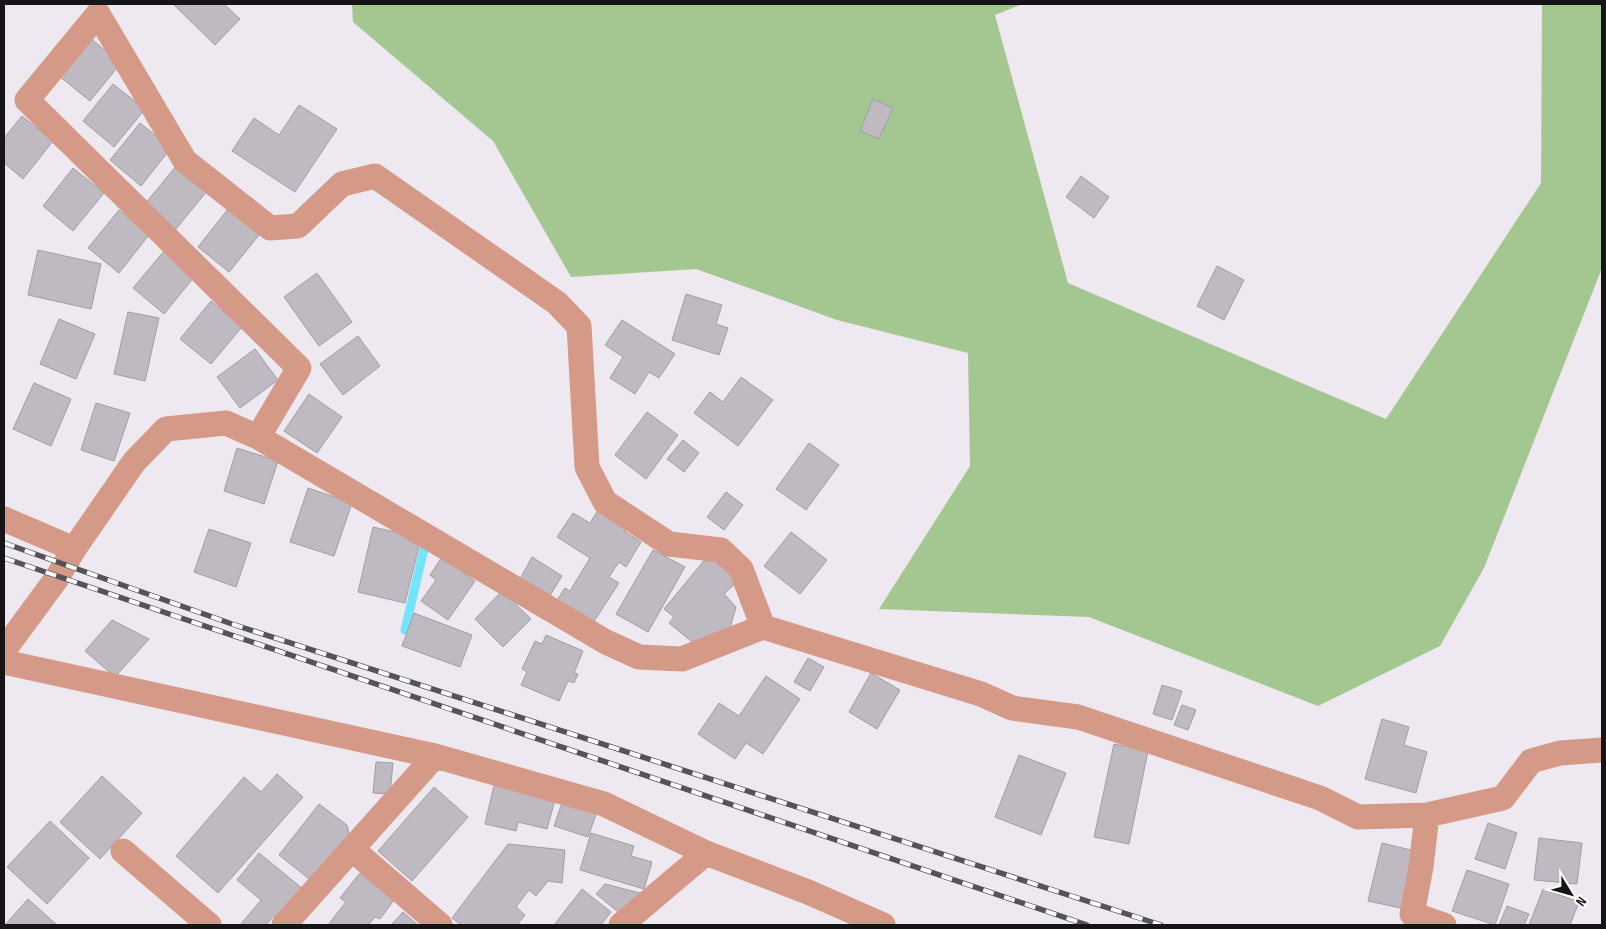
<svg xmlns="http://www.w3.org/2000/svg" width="1606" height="929" font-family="'Sofia Sans Condensed',sans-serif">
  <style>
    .green { fill: #a4c791 }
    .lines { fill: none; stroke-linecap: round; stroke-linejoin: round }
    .stream { stroke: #74e4fb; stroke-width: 9 }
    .building { fill: #bfb9c1; stroke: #a39ca5 }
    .street { stroke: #d59a87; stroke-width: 25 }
    .rail-casing { stroke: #565358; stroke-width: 5.5 }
    .rail { stroke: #fff; stroke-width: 4; stroke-dasharray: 11; stroke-linecap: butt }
  </style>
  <rect width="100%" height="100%" fill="#eee8f1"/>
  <path class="green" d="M352,4H1022L995,15L1068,283L1386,419L1541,183L1542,4H1602V268L1484,568L1440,646L1318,706L1089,617L879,609L970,466L968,353L837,320L696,269L571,277L493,141L353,22Z"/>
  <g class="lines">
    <path class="stream" d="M405,630L426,540"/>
  </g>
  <path class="building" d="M173,4H224L240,19L215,45Z
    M90,38L121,63L90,101L59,76Z
    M113,84L145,109L114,147L83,121Z
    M873,99L893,108L879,139L860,131Z
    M299,105L337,129L295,192L232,151L254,118L279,135Z
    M22,116L53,141L23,179L4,163V138Z
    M140,123L171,148L141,186L110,160Z
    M176,166L207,191L176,229L145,204Z
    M73,168L104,193L73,231L43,206Z
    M1081,176L1109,197L1094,218L1066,197Z
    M228,209L260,234L229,272L198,247Z
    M119,210L149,235L119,273L88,248Z
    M38,250L101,264L91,309L28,295Z
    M164,251L195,276L164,314L133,288Z
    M1217,266L1244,280L1224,320L1197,306Z
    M317,273L352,322L319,346L284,297Z
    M686,294L722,305L716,324L728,328L719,355L672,340Z
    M211,301L242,327L211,364L180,339Z
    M128,312L159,318L145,381L114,374Z
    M59,319L95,334L76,379L40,364Z
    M622,320L675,354L659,378L649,372L635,394L610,378L623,357L605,345Z
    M358,336L380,366L343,395L320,364Z
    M255,349L278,380L240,408L217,377Z
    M741,377L773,400L738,446L694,413L710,392L723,402Z
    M34,383L71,399L51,446L13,429Z
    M309,394L342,417L317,453L284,431Z
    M96,403L130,413L114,461L81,450Z
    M647,412L678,435L646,479L615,455Z
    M683,440L699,453L684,472L667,459Z
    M809,443L839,465L806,510L776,489Z
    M237,448L278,461L264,504L224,491Z
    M308,488L352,503L334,556L290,542Z
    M726,492L743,505L724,530L707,517Z
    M600,507L628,525L624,531L641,542L626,567L619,562L609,577L619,583L593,623L557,600L565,588L570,591L590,558L557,537L573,513L590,523Z
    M373,527L421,538L405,603L358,592Z
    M209,529L251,543L236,587L194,572Z
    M791,532L827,560L800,594L764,566Z
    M653,550L685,567L648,632L616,614Z
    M442,557L475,581L448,620L421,601L436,580L430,575Z
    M532,557L562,576L549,597L520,579Z
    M707,557L719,563L737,582L724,594L736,607L730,628L697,646L669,623L674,617L664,609Z
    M502,591L531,619L503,647L475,619Z
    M414,613L472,635L460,667L402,646Z
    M112,620L149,639L115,677L85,651Z
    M546,635L583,651L574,673L578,674L574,683L568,681L559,701L521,685L527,672L522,669L535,641L542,644Z
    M808,658L824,667L810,691L794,682Z
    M871,673L900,690L877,729L849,712Z
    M766,676L800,699L763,754L746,743L735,759L698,734L719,703L739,716Z
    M1162,685L1182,691L1172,720L1153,714Z
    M1182,705L1196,710L1188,730L1174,725Z
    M1382,719L1409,727L1404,745L1427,752L1416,793L1365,779Z
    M1114,744L1148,751L1129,844L1094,837Z
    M1019,755L1066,773L1041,835L995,817Z
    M376,762L393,763L390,794L373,793Z
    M277,774L303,797L218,893L176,856L244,777L261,792Z
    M102,776L142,813L100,859L60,822Z
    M494,785L555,800L547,829L518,822L516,831L485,824Z
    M434,787L468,817L412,881L378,851Z
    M563,800L597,812L588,837L554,826Z
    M319,804L347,825L350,837L313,882L279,855Z
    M50,821L89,858L47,904L7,867Z
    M1488,823L1517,833L1505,869L1475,859Z
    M591,833L634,846L631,856L652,862L644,889L580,870Z
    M1539,838L1582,843L1577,884L1534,880Z
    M1382,843L1419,852L1405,909L1368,901Z
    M508,844L565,850L562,883L548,881L536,896L529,890L516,907L525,915L517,925H461L452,918Z
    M259,853L308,893L283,924L274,916L266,925H240L261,900L237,880Z
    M1467,870L1509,884L1495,925L1452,911Z
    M360,873L394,900L380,919L375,917L368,925H328L346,902L340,898Z
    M605,884L640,893L622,915L596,894Z
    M582,889L611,912L601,925H554Z
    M1543,889L1579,902L1570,925H1529Z
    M28,899L57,925H5Z
    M1507,906L1529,914L1524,925H1499Z
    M403,912L418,925H391Z"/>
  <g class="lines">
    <path class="street" d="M258,437L299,368L27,100L98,14L185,161L270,228L298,226L342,184L375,176L557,303L579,326L587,467L605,502L669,544L721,550L741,569L763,627
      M4,519L74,549
      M4,650L57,578L74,549L134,462L166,429L226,423L258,437L606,642L639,657L682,659L763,627L981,694L1012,708L1078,717L1320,798L1358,817L1427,815L1503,798L1531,761L1560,753L1602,750
      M4,662L435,756L604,804L706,853L808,892L883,925
      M1427,815L1421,867L1412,914L1444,925
      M352,849L440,925
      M123,851L209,925
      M284,925L435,756
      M621,925L706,853"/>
    <defs>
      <path id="rail" d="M4,543L232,624L1161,925
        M4,558L1087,925"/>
    </defs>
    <use href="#rail" class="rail-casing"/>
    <use href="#rail" class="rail"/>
  </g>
  <rect width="1606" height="929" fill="none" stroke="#161417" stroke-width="10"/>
  <g transform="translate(1571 894) rotate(127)" stroke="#ffffff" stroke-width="4" paint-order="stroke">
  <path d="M0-4L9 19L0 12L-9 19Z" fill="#161417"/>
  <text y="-8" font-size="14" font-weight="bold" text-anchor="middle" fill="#161417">N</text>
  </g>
</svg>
